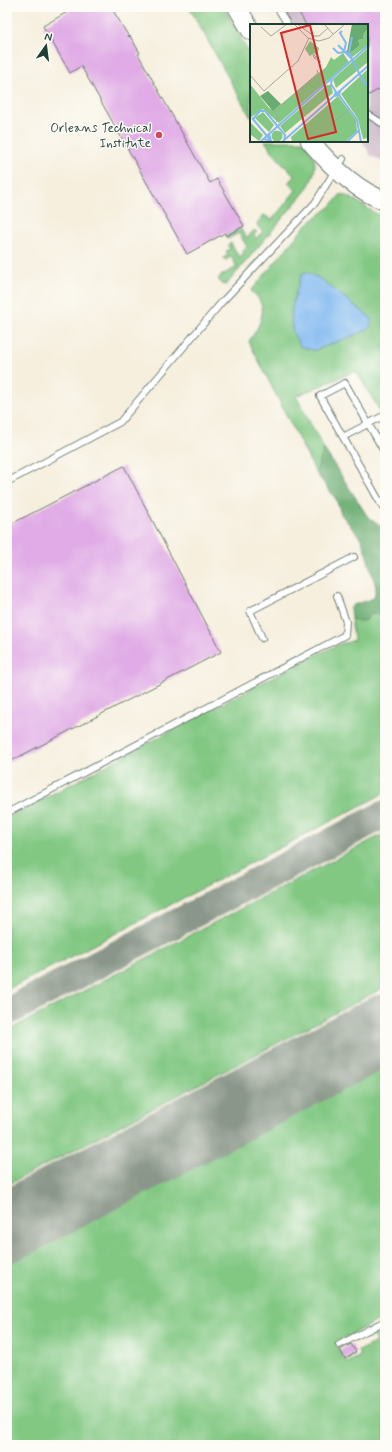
<svg xmlns="http://www.w3.org/2000/svg" width="392" height="1452" font-family="Mynerve,sans-serif">
  <style>
    .industrial { fill: #d0bdcc }
    .green { fill: #82c883; stroke: #50825c }
    .forest { fill: #69ac71; stroke: #447452 }
    .water { fill: #82b9f1; stroke: #507b92 }
    .lines { fill: none; stroke-linecap: round; stroke-linejoin: round }
    .taxiway { stroke: #8a9689; stroke-width: 28 }
    .runway { stroke: #8a9689; stroke-width: 70 }
    .building { fill: #e0abe6 }
    .lane-casing { stroke: #6a7b70; stroke-width: 8 }
    .secondary-casing { stroke: #6a7b70; stroke-width: 20 }
    .lane { stroke: #fff; stroke-width: 6 }
    .secondary { stroke: #fff; stroke-width: 18 }
    .poi-dot { fill: #d1495b; stroke: #fdfcf7; stroke-width: 1.5 }
    .labels { text-anchor: middle; dominant-baseline: central; stroke-width: 3; stroke-linejoin: round; paint-order: stroke }
    .poi-label { font-size: 13px; fill: #1f3d34; stroke: #fdfcf7; text-anchor: end }
    .inset-river { fill: none; stroke: #82b9f1; stroke-width: 2 }
    .inset-road { fill: none; stroke: #a0a89a; stroke-width: 1 }
    .view { fill: #d62828; fill-opacity: 0.15; stroke: #d62828; stroke-width: 2 }
    .inset-edge { fill: none; stroke: #1f3d34; stroke-width: 2 }
  </style>
  <rect width="100%" height="100%" fill="#fdfcf7"/>
  <filter id="ink" filterUnits="userSpaceOnUse"><feTurbulence type="fractalNoise" baseFrequency=".025" numOctaves="2"/><feDisplacementMap in="SourceGraphic" scale="8" xChannelSelector="R" yChannelSelector="G"/><feConvolveMatrix kernelMatrix="1 2 1 2 8 2 1 2 1" color-interpolation-filters="sRGB"/></filter>
  <filter id="wash" filterUnits="userSpaceOnUse"><feTurbulence type="fractalNoise" baseFrequency=".012" numOctaves="4" result="noise"/><feDisplacementMap in="SourceGraphic" scale="16" xChannelSelector="R" yChannelSelector="G"/><feGaussianBlur stdDeviation="0.9" result="paint"/><feColorMatrix in="noise" values="0 0 0 0 0 0 0 0 0 0 0 0 0 0 0 0 0 1.4 0 .05"/><feComposite in="paint" operator="in"/></filter>
  <g filter="url(#wash)">
    <rect width="100%" height="100%" fill="#f6efde"/>
    <path class="industrial" d="M282,7H385V162L371,156L362,141H367V25H293Z"/>
    <path class="green" d="M189,7H224L251,57V118Z
      M265,141H304C307,146 312,152 314,158C318,169 310,186 303,194L226,285L221,284L219,281V277L237,267L231,257L226,260L223,258L228,255L226,251L230,249L228,245L231,243L239,257L244,253L243,251L247,247L239,233L228,239L226,236L240,228L247,238L254,230L257,232L254,235L257,238L263,232L258,227L257,223L264,215L272,220L296,190L288,183L294,176L274,154Z
      M341,194C357,199 369,211 385,218V378L384,380L385,420L356,371L296,396L324,449L316,473L250,344L249,341C261,325 270,305 251,291L306,225L331,206Z
      M370,613H385V793L7,990V818L299,663L342,643H346L354,640L351,619L358,621Z
      M385,833V987L7,1185V1031Z
      M385,1068V1317L335,1343L347,1363L360,1356L358,1350H360L376,1342L373,1336L366,1339L365,1337L367,1333L385,1323V1445H7V1265Z"/>
    <path class="forest" d="M324,449L368,517L382,527H385V613H370L366,620L358,621L351,619L350,609L353,605L374,598L376,587L362,540L341,514L336,499L316,473Z"/>
    <path class="water" d="M306,272L319,278L371,318C372,323 371,327 367,330L316,350H311L300,346C298,341 294,336 293,332C288,313 295,295 301,277L303,273Z"/>
    <g class="lines">
      <path class="taxiway" d="M7,1012L385,814"/>
      <path class="runway" d="M7,1227L385,1029"/>
    </g>
    <g id="blocks">
      <path class="building" d="M76,7H111L129,37L130,36L140,53L138,54L210,183L217,179L244,226L226,236L225,233L187,254L81,66L70,73L43,26Z
        M296,7H385V86L367,96V25H306Z
        M124,466L221,652L7,763V526Z
        M351,1344L356,1352L345,1359L340,1350Z"/>
    </g>
  </g>
  <g filter="url(#ink)">
    <use href="#blocks" fill-opacity="0" stroke="#6a7b70" stroke-width="1"/>
    <g class="lines">
      <defs>
        <path id="lane" d="M277,7L288,25
          M367,114L385,125
          M385,415L343,437L385,511
          M343,437L320,396L345,383L385,453
          M7,482L120,422L221,303L315,203L336,169L343,159
          M262,638L250,611L354,557
          M7,813L345,635L346,622L337,596
          M339,1345L385,1321"/>
        <path id="secondary" d="M237,7L251,31
          M310,141C330,165 355,190 385,201"/>
      </defs>
      <use href="#lane" class="lane-casing"/>
      <use href="#secondary" class="secondary-casing"/>
      <use href="#lane" class="lane"/>
      <use href="#secondary" class="secondary"/>
    </g>
  </g>
  <circle class="poi-dot" cx="159" cy="135" r="4"/>
  <g class="labels">
    <g class="poi-label">
      <text x="151" y="128">Orleans Technical<tspan x="151" dy="15">Institute</tspan></text>
    </g>
  </g>
  <g transform="translate(250 24)">
    <rect width="118" height="118" fill="#f6efde"/>
    <path d="M118,5V21L101,34L95,28L97,26L99,30L110,21L108,16L113,15L114,9ZM60,17L69,24L67,32L64,29L60,32L63,37L55,25ZM118,24V38L86,64L83,55ZM93,29L99,38L29,99L13,85L0,94V60L19,84L24,86L76,43L81,33L84,36ZM118,45V114L113,115L108,95L91,70ZM77,61H81L83,69L35,109L30,102ZM88,72L106,96L107,107L95,118H42L41,113ZM13,88L24,101L19,108L5,94ZM0,98L13,111L9,117L0,110ZM21.5 112a5.5 5.5 0 1 1 11 0a5.5 5.5 0 1 1-11 0Z" fill="#82c883"/>
    <path d="M102,0H118V5L114,9L113,15L108,16L110,21L99,30L97,28ZM18,67L31,80L23,87L10,72Z" fill="#69ac71"/>
    <path class="inset-river" d="M102,13L99,29L114,59L118,61M88,21L103,36M83,24L88,29L94,28L96,19L90,9L92,7M82,55L81,60L86,68L84,72L89,71M90,67L89,71L107,96L111,118M2,94L22,118M3,95L10,87H15L35,111L34,117M14,115L21,117L19,110M10,118L118,22M32,118L118,42M97,118L109,106"/>
    <path class="inset-road" d="M44,0L58,14L69,17L79,14L95,0M47,0L64,12H69L78,4M74,0L83,10M11,3L21,12L37,0M68,31L64,34L71,38M64,34L63,30L71,38M0,51L14,67L48,37L59,14M25,99L28,96L25,87L68,49L67,46M81,101L99,85"/>
    <path class="view" d="M60,1L86,108L58,115L31,9Z"/>
    <rect width="118" height="118" class="inset-edge"/>
  </g>
  <rect width="392" height="1452" fill="none" stroke="#fdfcf7" stroke-width="24"/>
  <g transform="translate(46 46) rotate(14)" stroke="#fdfcf7" stroke-width="3" paint-order="stroke">
  <path d="M0-3L7 15L0 10L-7 15Z" fill="#1f3d34"/>
  <text y="-6" font-size="11" font-weight="bold" text-anchor="middle" fill="#1f3d34">N</text>
  </g>
</svg>
